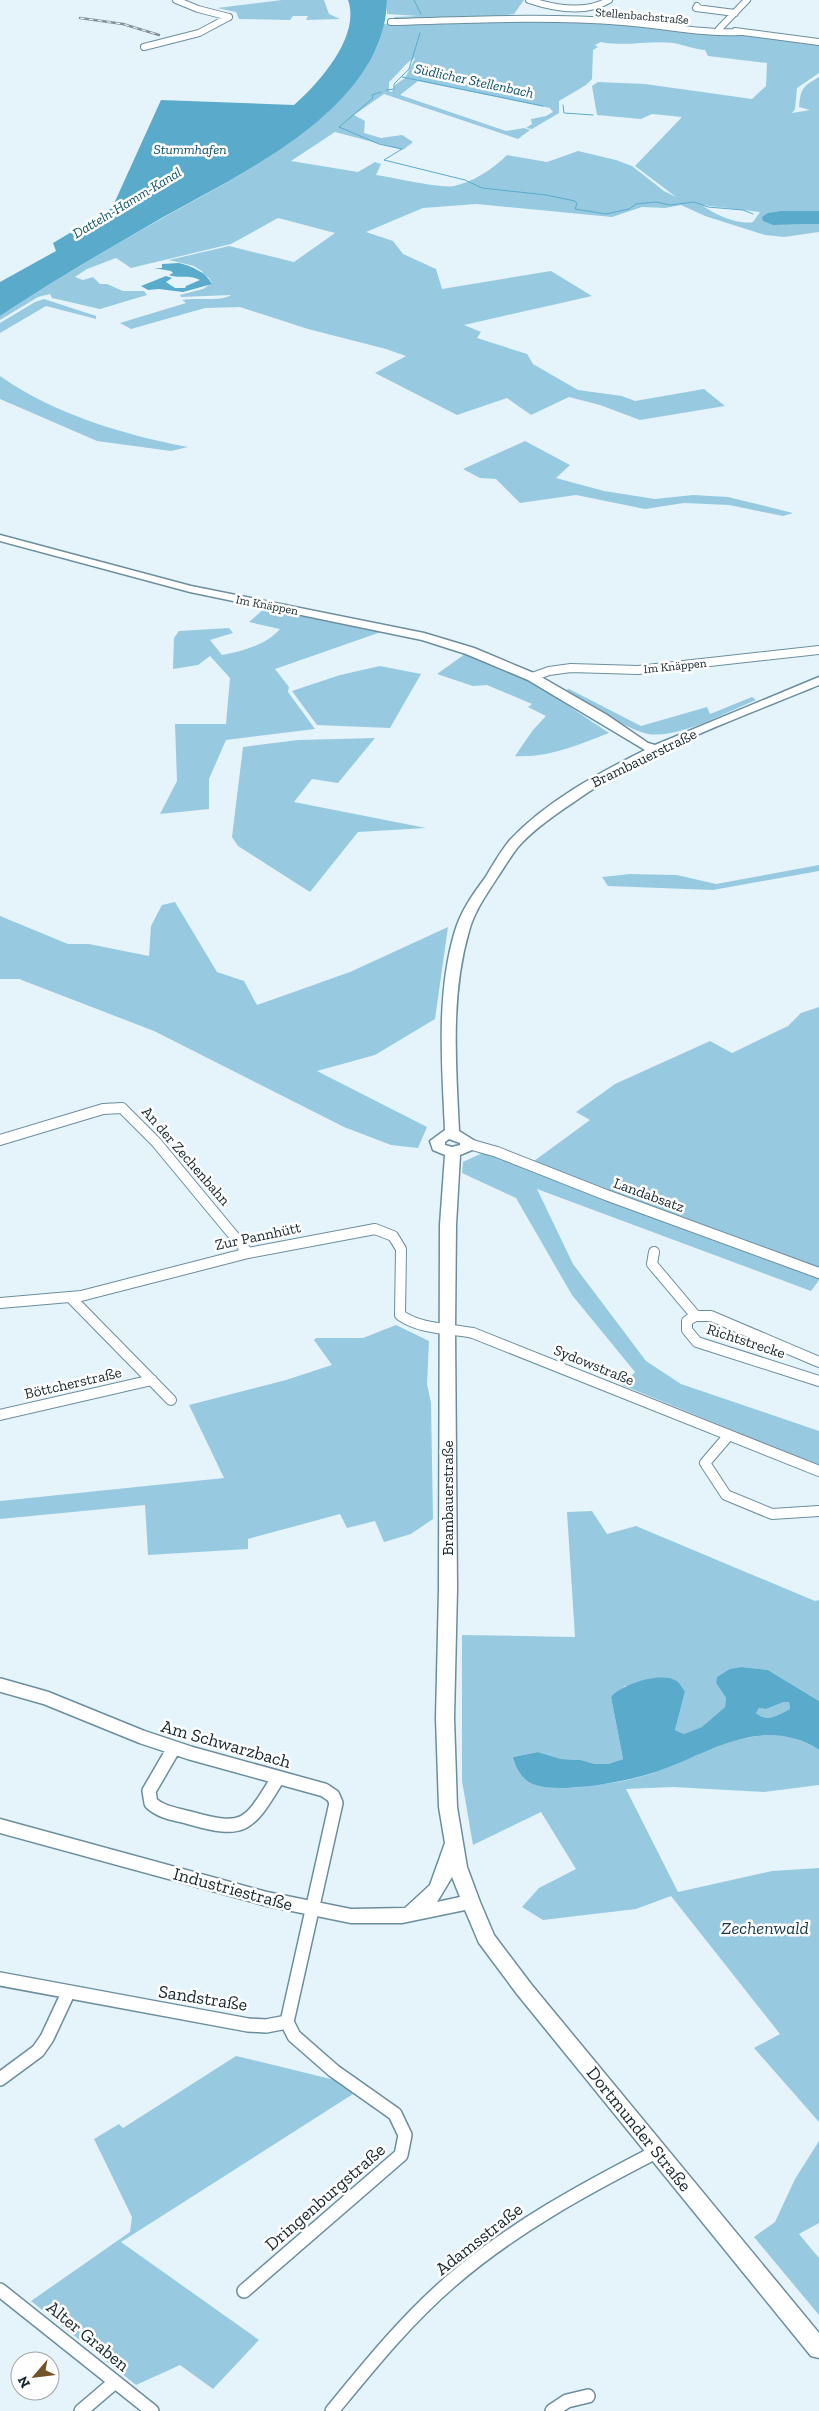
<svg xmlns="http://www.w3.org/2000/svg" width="819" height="2411" font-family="'Zilla Slab',serif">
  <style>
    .green { fill: #97cae1; fill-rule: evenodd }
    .water { fill: #5aaacc; fill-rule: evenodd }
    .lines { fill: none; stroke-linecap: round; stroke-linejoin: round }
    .stream { stroke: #5aaacc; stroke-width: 1 }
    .street-far3-casing { stroke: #6b8e9e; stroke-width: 8 }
    .street-far2-casing { stroke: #6b8e9e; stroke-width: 10 }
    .street-far1-casing { stroke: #6b8e9e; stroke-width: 12 }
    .street-casing { stroke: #6b8e9e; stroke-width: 16 }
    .secondary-casing { stroke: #6b8e9e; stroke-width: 3 }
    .street-far3 { stroke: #fff; stroke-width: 6 }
    .street-far2 { stroke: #fff; stroke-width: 8 }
    .street-far1 { stroke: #fff; stroke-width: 10 }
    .street { stroke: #fff; stroke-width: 13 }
    .secondary { fill: #fff; fill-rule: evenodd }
    .rail-casing { stroke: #829198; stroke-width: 2.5 }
    .rail { stroke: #fefefe; stroke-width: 1; stroke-dasharray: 4.5; stroke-linecap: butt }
    .labels { text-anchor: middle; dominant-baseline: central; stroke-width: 5; stroke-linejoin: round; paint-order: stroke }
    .far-street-label { font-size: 12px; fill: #17262c; stroke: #fefefe }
    .far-water-label { font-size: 14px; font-style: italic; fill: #0a4e66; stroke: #fefefe }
    .street-label { font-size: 15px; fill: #17262c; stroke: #fefefe }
    .near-street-label { font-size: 18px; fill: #17262c; stroke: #fefefe }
    .near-park-label { font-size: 18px; font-style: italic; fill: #163a49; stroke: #fefefe }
  </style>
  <rect width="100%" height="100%" fill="#e5f4fb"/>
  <path class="green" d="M282,0H324L329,14L340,19L306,20L308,16H293L290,20L239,19L236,12L217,8Z
    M387,0H524L514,14L499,16L530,19L532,15C628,21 724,31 819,44V73L797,88L795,109L792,113L810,110L799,107C801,88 802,87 819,77V212L768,213L773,225L819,224V232L784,237L765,235L705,216L681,205L665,208L642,207L612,217L476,204L423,208L366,232L393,241L403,254L436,269L442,289L551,271L592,296L464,325L481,332L477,338L527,354L533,364L578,390L622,396L635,401L704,389L725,406L640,420L600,405L569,397L531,415L507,398L457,415L375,373L406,356L386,349L308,329L240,307L205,308L131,329L120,323L186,303L182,300C197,297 221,302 231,295L181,297L180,295L203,289L212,283L209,278L202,273L203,272L194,266L169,260L229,246L294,262L335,233L278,218L231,244L131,268L116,258L87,269L75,277L83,280L93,277L100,284H107L123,291H144L147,295L100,309L52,298L50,294L38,297L0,320V316C50,283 101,253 152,224C229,180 365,118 384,24L395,23L391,20L395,17L418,16L387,14ZM601,42C625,47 650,40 673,43C684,45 693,49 705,50L708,56L767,63L766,86L752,99L645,84L598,82L592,86L597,115L641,119L652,114L682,117L635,166L676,197L664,191L632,166L616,160L578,151L547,162L507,155C493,169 473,182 454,186C443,189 391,177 376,175L381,164L375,162L358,172L291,161L335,132L403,150L413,142L402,135L381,138L364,133L365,121L354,115L384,94L518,139L530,130L524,128L506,131L400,95L418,81L550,108L553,112L546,116L531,119L532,124L526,128L532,129L559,113V101L586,85L592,79L593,50L598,47L595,45ZM415,58L405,78L395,85L392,92L389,91V82C398,75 405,62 415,58ZM702,205L760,212L753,222C738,225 713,214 702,205Z
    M44,299L96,316V319L46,306L0,333V323L35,302Z
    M0,376C54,414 124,435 188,447L171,451L97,441L0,399Z
    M525,441L570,465L556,478L604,491L655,499L693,495L728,497L793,513L783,516L729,505L684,503L645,509L576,495L520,503L496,479L480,478L463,469Z
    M265,608L381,632L275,669L289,687L288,692L315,729L226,740L209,779V809L160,814L177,781L175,724H226L230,678L210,656L198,665L173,669L174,638L179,631L229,628L233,633L210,640L222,655C243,651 266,645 280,629L249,622Z
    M465,654L501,667L540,687L609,733C578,745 549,758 515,756L533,730L546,716L528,707L532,704L487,685L473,686L437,674Z
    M380,666L421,674L390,728L317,725L292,691L340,675Z
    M569,689L641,726L707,707L710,714L752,697L756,700C728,711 674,742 644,733C621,726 588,703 566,690Z
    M375,738L338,783L312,779L294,802L426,828L358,832L310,892L238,846L232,837L243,747L298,740Z
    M819,865V871L713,890L608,886L602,877L630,874L677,875L716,884Z
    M175,902L217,972L244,981L257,1005L350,972L448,927L435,1019L375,1055L317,1071L427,1127L418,1148L391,1145L344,1127L154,1031L19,979H0V916L68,944H89L149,956L151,926L162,905Z
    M819,1007V1280L811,1291L537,1189L573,1264L646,1361L681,1384L819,1431V1465L622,1385L635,1372L572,1295L516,1198L462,1173L463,1162L495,1147L534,1161L590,1120L576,1112L615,1084L710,1041L732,1053L788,1026L801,1013Z
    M396,1325L429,1341L427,1384L431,1403L433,1519L411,1534L384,1542L375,1521L347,1528L340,1514L248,1539V1549L148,1555L145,1505L0,1519V1501L224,1478L189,1405L286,1380L332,1365L314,1340L316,1338H363Z
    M592,1511L607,1534L636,1526L815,1601L819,1600V1701L768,1670L742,1667L717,1677L716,1683L726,1698L725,1707L703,1727L684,1734L675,1730L685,1692L625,1686L611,1697L623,1759L608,1764H595L581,1760L561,1759L538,1752L513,1757C524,1763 557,1785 567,1787C574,1789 586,1786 593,1785C616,1783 642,1778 664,1769C713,1749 768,1716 819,1750V1785L764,1792L673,1787L626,1789L678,1892L772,1871L819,1868V2122L754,2048L780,2034L671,1896L636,1909L543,1920L522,1907L539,1888L576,1869L541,1812L473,1845L462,1781V1635L575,1637L567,1512Z
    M784,1702H789L790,1709C778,1715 767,1723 756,1713L759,1708L766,1709Z
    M236,2056L335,2080L353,2094L121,2242L259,2340L213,2389L180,2365L136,2385L31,2301L130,2232L132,2217L94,2139L119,2124L123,2128Z
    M819,2141V2223L799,2234L819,2258V2315L754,2237L775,2222L795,2179Z"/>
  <path class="water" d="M348,0H387C385,111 235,176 153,223C101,253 50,283 0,316V282L56,251L53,243L112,208L161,100L294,105C319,83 361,36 348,0Z
    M781,211H819V224L773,225L763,221L762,217L768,213Z
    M179,263C191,266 206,272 212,284L183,292L159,289L148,290L141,286L166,276L172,278L166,282L175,288H185L186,286L200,280C188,274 180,279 169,275L173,273L171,271L154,268H162V264Z
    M742,1667L768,1670L819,1701V1750C798,1736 775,1733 750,1737C719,1743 693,1758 664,1769C637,1780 554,1797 529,1782C521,1777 515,1766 513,1757L538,1752L561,1759L581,1760L595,1764H608L623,1759L611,1697C621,1684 664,1670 678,1682C680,1684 683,1689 685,1692L675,1730L684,1734L702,1727L725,1707L726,1698L716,1683L717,1677L730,1669ZM784,1702H789L790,1709C778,1715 767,1723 756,1713L759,1708L766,1709Z"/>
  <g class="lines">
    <path class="stream" d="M414,0L421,14
      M402,77L543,106
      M386,90L394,89V84L409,69L420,33
      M381,92L372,95L373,98L339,127L379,144L402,149L384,160L465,180L482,188L546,195L575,201L577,204L575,209L606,214L629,209L636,204L656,202L670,205L694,202L708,207L743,210L753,214
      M563,105L564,113L593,115"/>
    <defs>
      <path id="street-far3" d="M176,0L198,9L229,17
        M529,0C553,8 586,14 609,0
        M697,6L696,8L735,13
        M391,22C468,20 546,16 623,22C663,25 702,34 741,32
        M719,29L747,0
        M735,31L819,42
        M144,47L199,33L229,17"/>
      <path id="street-far2" d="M532,677L549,671L571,668L638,670L819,650"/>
      <path id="street-far1" d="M0,1140L103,1109L122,1108L156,1142L248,1253
        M469,1144L497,1152L606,1195L819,1273
        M654,1252L652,1264L695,1315
        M70,1297L171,1400
        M0,1303L81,1296L248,1253L375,1229L393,1236L401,1249L400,1315C422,1330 447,1328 473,1333L819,1471
        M819,1362L711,1316H695L687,1321V1330L697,1342L819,1381
        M0,1415L152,1380
        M729,1435L705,1463L726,1495L772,1514L819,1511"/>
      <path id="street" d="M0,1685L46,1698L142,1737L190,1753L324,1790L333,1796L336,1803L287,2022L266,2026L248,2025L0,1979
        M174,1748L149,1791L151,1803C162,1813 176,1814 190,1818C246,1834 249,1825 278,1778
        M0,2079L38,2051L47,2038L68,1993
        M0,2290L152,2411
        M244,2291L401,2155L405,2135L395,2114L334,2071L294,2036L287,2022
        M81,2411L115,2382
        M332,2411C369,2366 406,2320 450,2282C512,2228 584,2189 656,2152
        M552,2411L567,2401L588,2396"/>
      <path id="secondary" d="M0,535L191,586L424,633L474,648L536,674L607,715L648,743L655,745L819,677V685C734,720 646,750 571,804C553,816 533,830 518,847C510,857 504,868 497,878C486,895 474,912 469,931C450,996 456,1065 459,1131L475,1141L472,1150L460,1155L456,1225L455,1330L457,1589L454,1718L457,1807L467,1867L480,1902L494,1935L531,1984L819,2333V2358L811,2356L517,1994L479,1943L465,1910L402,1923H351L267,1906L0,1833V1819L267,1892L351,1909L405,1908L430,1885L445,1843L439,1807L436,1718L439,1589L440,1225L445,1155L433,1150L430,1141L445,1130C442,1064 436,994 455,931C461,911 473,894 485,878C493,865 500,852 510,840C547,801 597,774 645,750L528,680L466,654L422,640L190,592L0,541ZM449,1139L460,1143V1145L452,1147L445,1145V1142ZM452,1877L460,1897L437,1902Z"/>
    </defs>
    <use href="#street-far3" class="street-far3-casing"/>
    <use href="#street-far2" class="street-far2-casing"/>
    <use href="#street-far1" class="street-far1-casing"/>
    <use href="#street" class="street-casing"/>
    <use href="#secondary" class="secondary-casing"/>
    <use href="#street-far3" class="street-far3"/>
    <use href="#street-far2" class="street-far2"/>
    <use href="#street-far1" class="street-far1"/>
    <use href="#street" class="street"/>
    <use href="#secondary" class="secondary"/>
    <defs>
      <path id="rail" d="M80,18L123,24L159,35"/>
    </defs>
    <use href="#rail" class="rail-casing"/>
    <use href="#rail" class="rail"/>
  </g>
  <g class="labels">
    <g class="far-street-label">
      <text transform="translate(642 16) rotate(5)">Stellenbachstraße</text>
      <text transform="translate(267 605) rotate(11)">Im Knäppen</text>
      <text transform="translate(675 666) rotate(-6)">Im Knäppen</text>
    </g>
    <g class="far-water-label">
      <text transform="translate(474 81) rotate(12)">Südlicher Stellenbach</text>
      <text x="190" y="149">Stummhafen</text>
      <text transform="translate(127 203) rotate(-31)">Datteln-Hamm-Kanal</text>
    </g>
    <g class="street-label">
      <text transform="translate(644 758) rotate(-26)">Brambauerstraße</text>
      <text transform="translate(186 1156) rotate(49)">An der Zechenbahn</text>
      <text transform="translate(649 1195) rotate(20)">Landabsatz</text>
      <text transform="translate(258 1236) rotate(-12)">Zur Pannhütt</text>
      <text transform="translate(746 1341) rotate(18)">Richtstrecke</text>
      <text transform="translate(594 1365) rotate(22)">Sydowstraße</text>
      <text transform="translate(73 1383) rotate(-13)">Böttcherstraße</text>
      <text transform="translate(448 1498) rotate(-90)">Brambauerstraße</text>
    </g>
    <g class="near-street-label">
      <text transform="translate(226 1744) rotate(16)">Am Schwarzbach</text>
      <text transform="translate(233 1889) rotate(15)">Industriestraße</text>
      <text transform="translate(203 1998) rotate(9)">Sandstraße</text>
      <text transform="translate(639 2129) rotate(51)">Dortmunder Straße</text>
      <text transform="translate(325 2197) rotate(-41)">Dringenburgstraße</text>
      <text transform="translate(479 2239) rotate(-38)">Adamsstraße</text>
      <text transform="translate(88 2336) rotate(39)">Alter Graben</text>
    </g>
    <g class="near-park-label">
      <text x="765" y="1928">Zechenwald</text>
    </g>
  </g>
  <g transform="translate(35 2376) rotate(242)"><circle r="24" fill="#fefefe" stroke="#a2a8aa"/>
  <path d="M0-4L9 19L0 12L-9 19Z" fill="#715528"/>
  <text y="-8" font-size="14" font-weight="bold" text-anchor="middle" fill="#17262c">N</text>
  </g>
</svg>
